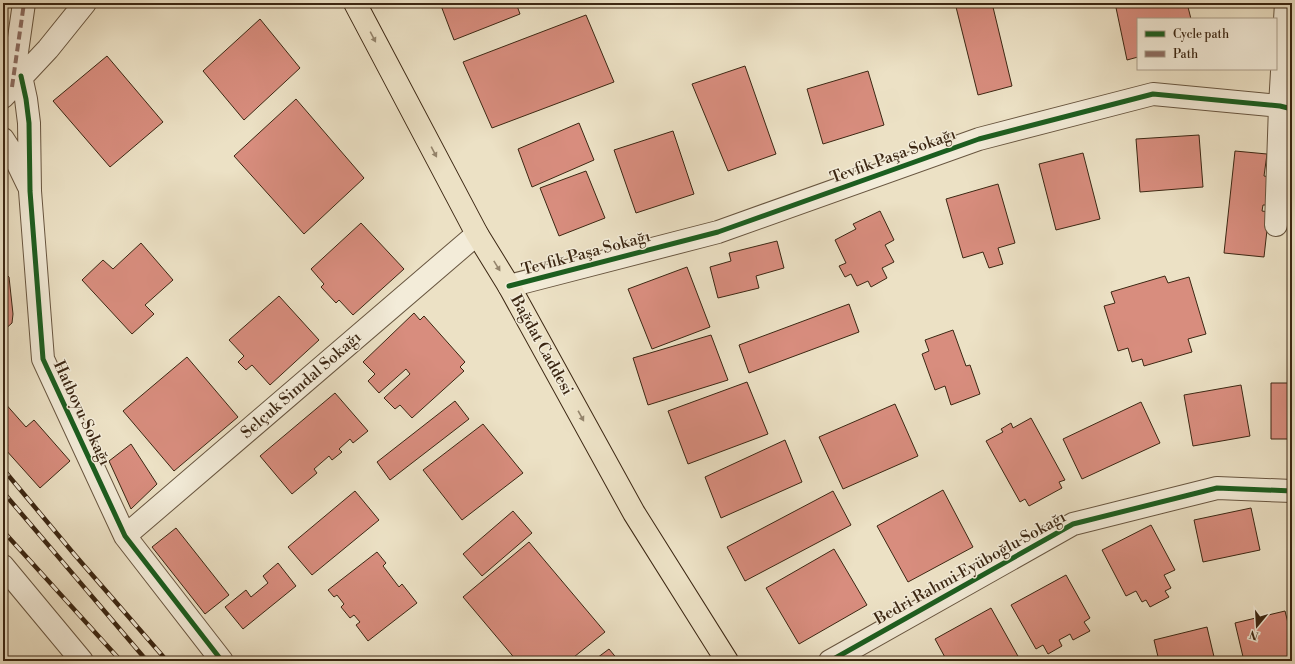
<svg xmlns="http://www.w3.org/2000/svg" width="1295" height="664" font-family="'Libre Bodoni',serif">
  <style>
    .building { fill: #d88d7e; stroke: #3c2713 }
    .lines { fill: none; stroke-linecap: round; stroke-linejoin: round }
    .minor-casing { stroke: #685640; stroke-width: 24 }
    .major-casing { stroke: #3c2713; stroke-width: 24 }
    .minor { stroke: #f3ecd9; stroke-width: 22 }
    .major { stroke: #ece1c5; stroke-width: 22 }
    .rail-casing { stroke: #3c2713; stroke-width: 4.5 }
    .rail { stroke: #f3ecd9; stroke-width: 3; stroke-dasharray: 9; stroke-linecap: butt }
    .quiet { stroke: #8d6e63; stroke-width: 4; stroke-dasharray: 8 4; stroke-linecap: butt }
    .cycleway-casing { stroke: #f3ecd9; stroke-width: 8 }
    .cycleway { stroke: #1b5e20; stroke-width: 5 }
    .oneway { fill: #94846c }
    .labels { text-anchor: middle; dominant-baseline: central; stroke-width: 3; stroke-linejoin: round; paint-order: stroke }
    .street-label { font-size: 16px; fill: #3c2713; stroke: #f3ecd9 }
  </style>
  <rect width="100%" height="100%" fill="#ece1c5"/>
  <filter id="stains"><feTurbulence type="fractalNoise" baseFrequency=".005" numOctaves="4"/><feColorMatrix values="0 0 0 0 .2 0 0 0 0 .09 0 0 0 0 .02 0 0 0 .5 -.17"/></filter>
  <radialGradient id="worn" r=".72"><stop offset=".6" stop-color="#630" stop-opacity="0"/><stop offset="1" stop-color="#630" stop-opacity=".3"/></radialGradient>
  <path class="building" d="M440,3H516L520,14L454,40Z
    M955,3H992L1012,86L978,95Z
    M1115,3H1187L1191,19H1138V57L1127,60Z
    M586,15L614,82L492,128L463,62Z
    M260,19L300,68L244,120L203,71Z
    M107,56L163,122L110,167L53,101Z
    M745,66L776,154L728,171L692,84Z
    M868,71L884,125L823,144L807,89Z
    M296,99L364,178L304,234L234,156Z
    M579,123L594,160L532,187L518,149Z
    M673,131L694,194L636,213L614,150Z
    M1199,135L1203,187L1140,192L1136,139Z
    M1235,151L1267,154L1264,176L1270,177L1267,205H1263L1262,211L1269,212L1264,257L1224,253Z
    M1083,153L1100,219L1056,230L1039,164Z
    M586,171L605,218L559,236L540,188Z
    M998,184L1015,243L998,248L1003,264L989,268L983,252L963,258L946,199Z
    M880,211L894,240L885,245L894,262L882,268L887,278L871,287L868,281L857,286L851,274L845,277L839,266L846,263L835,240L856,229L853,224Z
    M361,223L404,269L353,315L339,300L336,303L321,287L324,284L311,269Z
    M777,241L784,268L756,276L759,288L718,298L710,267L731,261L729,253Z
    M141,243L173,280L145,305L154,314L132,334L82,280L103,260L113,269Z
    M687,267L710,327L652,349L628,289Z
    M3,271L9,277L13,314L12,323L3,331Z
    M1165,276L1168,283L1189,277L1206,334L1188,339L1192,352L1144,366L1142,359L1132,362L1128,348L1118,351L1104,306L1115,303L1111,292Z
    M279,296L319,340L270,385L252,365L246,370L238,362L244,356L229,340Z
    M849,304L859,332L749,373L739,345Z
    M414,313L420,320L424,316L465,362L460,367L464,371L412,418L400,405L395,409L384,398L410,374L406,369L379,393L368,381L375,374L363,362Z
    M953,330L966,366L970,365L980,394L951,405L945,386L935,390L922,354L929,351L925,340Z
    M711,335L728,380L648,405L633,358Z
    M187,357L238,417L174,471L123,411Z
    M747,382L768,434L688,464L668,411Z
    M1271,383H1292V439H1271Z
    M1241,385L1250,436L1193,446L1184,395Z
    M335,393L368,431L353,443L350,439L339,449L342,452L332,460L329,456L314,469L317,473L292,494L260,456Z
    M3,401L26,427L34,420L70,461L40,488L5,449L8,446L3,440Z
    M455,401L469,419L390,480L377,462Z
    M1141,402L1160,443L1082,479L1063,439Z
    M895,404L918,456L843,489L819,437Z
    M1031,418L1065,480L1059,482L1062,488L1029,506L1025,499L1020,502L986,441L1003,432L1001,429L1011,423L1013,428Z
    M483,424L523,473L462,520L423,470Z
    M785,440L802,482L721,518L705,477Z
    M131,444L157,484L131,509L109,461Z
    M943,490L973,547L908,582L877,526Z
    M355,491L379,520L312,575L288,547Z
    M833,491L851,525L745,581L727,547Z
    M1251,508L1260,550L1203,562L1194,520Z
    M513,511L532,533L482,576L463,554Z
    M1151,525L1175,570L1164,575L1171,588L1165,591L1169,597L1150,607L1146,600L1142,602L1136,591L1126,596L1102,550Z
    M176,528L229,595L205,614L152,547Z
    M529,542L605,632L569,661H517L463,597Z
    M834,549L867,605L799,644L766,588Z
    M377,552L386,563L383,566L399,587L402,584L417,603L368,641L356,625L360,622L354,615L350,618L341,607L344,604L337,595L334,597L328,590Z
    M278,563L296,586L243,629L225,607L246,590L251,597L268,583L263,576Z
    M1066,575L1090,618L1084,622L1090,631L1073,640L1070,634L1059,640L1062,646L1048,654L1043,645L1036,649L1011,605Z
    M991,608L1019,658L1012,661H947L935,639Z
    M1285,611L1292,639V661H1244L1235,623Z
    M1207,627L1215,661H1159L1154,640Z
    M609,649L619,661H593Z"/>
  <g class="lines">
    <defs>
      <path id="minor" d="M21,76L26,99L29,123L30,191L43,359L125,536L222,661
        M12,87L24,3
        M3,97L48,49L85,3
        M3,139L14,156L28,185
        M1276,225L1280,106L1286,3
        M509,286L718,232L979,139L1153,94L1280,106L1292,109
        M125,536L477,234
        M3,566L82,661
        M830,661L1073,524L1217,488L1292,491"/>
      <path id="major" d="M355,3L477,234L509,286L634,513L727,661"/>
    </defs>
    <use href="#minor" class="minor-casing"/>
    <use href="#major" class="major-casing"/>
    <use href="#minor" class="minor"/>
    <use href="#major" class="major"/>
    <defs>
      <path id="rail" d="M3,469L74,554L167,661
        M3,492L147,661
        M3,531L121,661"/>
    </defs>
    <use href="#rail" class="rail-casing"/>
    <use href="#rail" class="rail"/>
    <path class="quiet" d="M12,87L24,3"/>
    <defs>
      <path id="cycleway" d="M21,76L26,99L29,123L30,191L43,359L125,536L222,661
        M509,286L718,232L979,139L1153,94L1280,106L1292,109
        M830,661L1073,524L1217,488L1292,491"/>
    </defs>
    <use href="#cycleway" class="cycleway-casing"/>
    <use href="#cycleway" class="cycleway"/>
  </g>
  <defs><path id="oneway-solid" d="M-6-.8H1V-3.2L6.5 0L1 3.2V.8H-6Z"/></defs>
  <g class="oneway">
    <use href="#oneway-solid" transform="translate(373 37) rotate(62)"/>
    <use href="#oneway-solid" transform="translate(434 152) rotate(62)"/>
    <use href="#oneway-solid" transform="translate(497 266) rotate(58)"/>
    <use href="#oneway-solid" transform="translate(581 416) rotate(61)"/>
  </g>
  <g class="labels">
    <g class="street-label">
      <text transform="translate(893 156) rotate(-20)">Tevfik Paşa Sokağı</text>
      <text transform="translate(586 253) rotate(-15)">Tevfik Paşa Sokağı</text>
      <text transform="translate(542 345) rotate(61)">Bağdat Caddesi</text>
      <text transform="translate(301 385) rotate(-41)">Selçuk Simdal Sokağı</text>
      <text transform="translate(82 413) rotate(65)">Hatboyu Sokağı</text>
      <text transform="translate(970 568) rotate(-29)">Bedri Rahmi Eyüboğlu Sokağı</text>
    </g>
  </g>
  <rect width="1295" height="664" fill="none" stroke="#ece1c5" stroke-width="16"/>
  <rect x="4" y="4" width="1287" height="656" fill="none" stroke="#3c2713" stroke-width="2"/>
  <rect x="8" y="8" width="1279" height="648" fill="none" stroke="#3c2713"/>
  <rect x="1137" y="18" width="140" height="52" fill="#f3ecd9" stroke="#aa9d8a"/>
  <rect x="1145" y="31" width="20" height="6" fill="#1b5e20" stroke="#aa9d8a"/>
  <text x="1173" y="38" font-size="12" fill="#3c2713">Cycle path</text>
  <rect x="1145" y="51" width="20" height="6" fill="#8d6e63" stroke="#aa9d8a"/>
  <text x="1173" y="58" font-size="12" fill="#3c2713">Path</text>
  <g transform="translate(1257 626) rotate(198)" stroke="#f3ecd9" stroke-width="3" paint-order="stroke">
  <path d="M0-3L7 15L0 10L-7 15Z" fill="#3c2713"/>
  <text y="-6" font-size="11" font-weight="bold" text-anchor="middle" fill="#3c2713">N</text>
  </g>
  <rect width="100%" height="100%" filter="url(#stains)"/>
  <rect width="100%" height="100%" fill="url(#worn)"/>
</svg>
